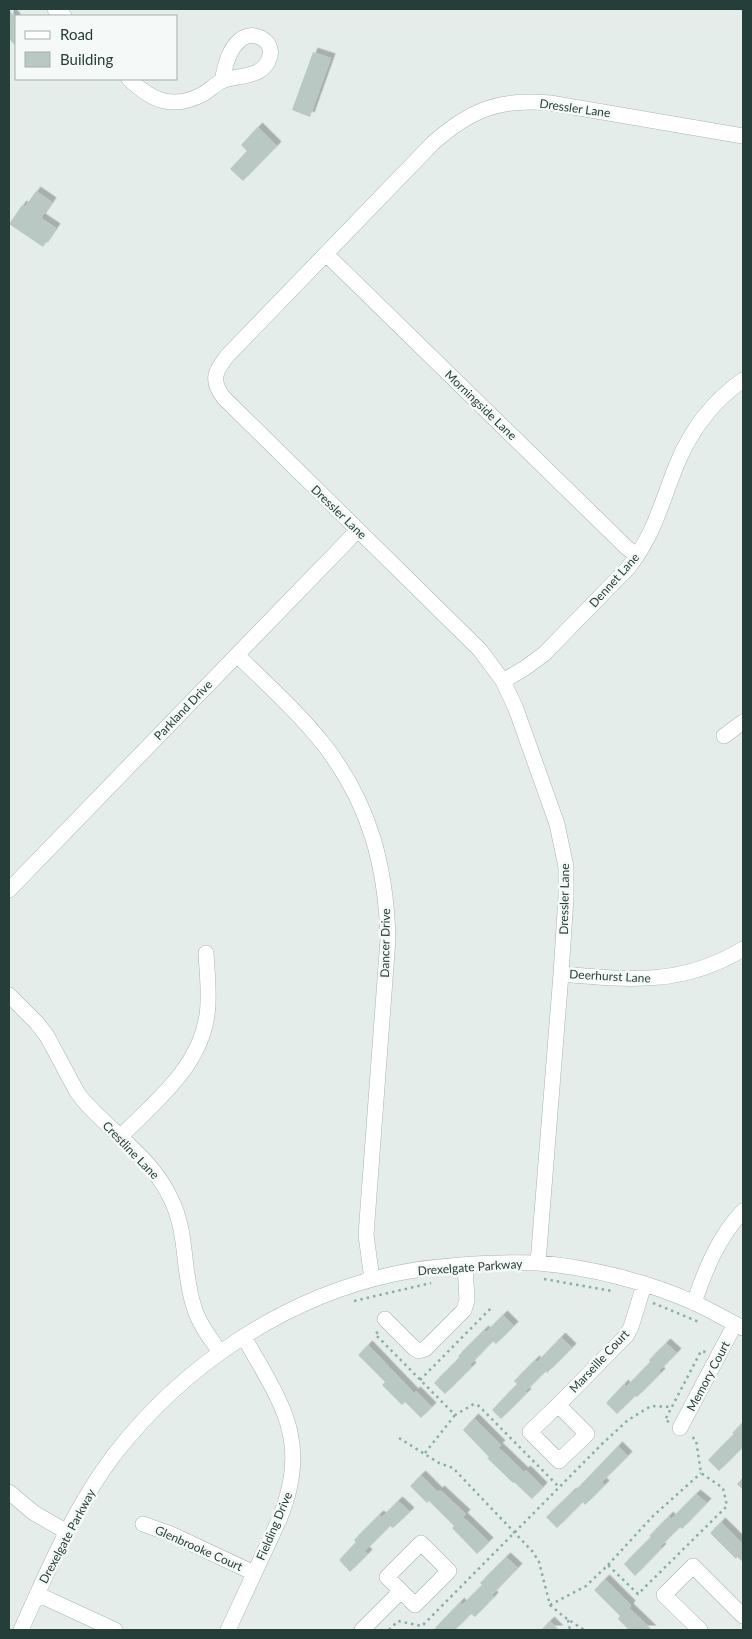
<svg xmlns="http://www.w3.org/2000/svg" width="752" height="1639" font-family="Lato,sans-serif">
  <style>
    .building { fill: #bac8c3; filter: url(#shadow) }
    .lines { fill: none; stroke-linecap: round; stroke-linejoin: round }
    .minor-casing { stroke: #a8b5b1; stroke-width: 16 }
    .path { stroke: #87afa5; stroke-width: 2.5; stroke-dasharray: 2.5 4; stroke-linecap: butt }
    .minor { stroke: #fff; stroke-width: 15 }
    .labels { text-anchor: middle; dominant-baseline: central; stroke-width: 5; stroke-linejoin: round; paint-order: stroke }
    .street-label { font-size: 12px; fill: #253e39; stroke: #f5faf8 }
  </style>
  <defs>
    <filter id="shadow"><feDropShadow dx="4.5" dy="-4.5" stdDeviation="0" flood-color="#0004"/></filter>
  </defs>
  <rect width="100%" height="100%" fill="#e5edea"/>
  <path class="building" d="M9,10L16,18V46L9,39Z
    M313,52L331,58L310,117L292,110Z
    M258,127L277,146L243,181L230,169L247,151L241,145Z
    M36,191L52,202L41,218L56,228L43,247L9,224L22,205L25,207Z
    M503,1315L514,1326L496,1344L493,1341L470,1365L472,1367L445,1394L434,1383L460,1357L458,1356L484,1330L486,1332Z
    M561,1337L572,1348L547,1373L546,1371L525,1392L527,1393L501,1419L492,1410L517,1384L514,1381L535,1360L537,1362Z
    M666,1343L677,1353L659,1371L661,1373L637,1397L635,1396L617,1414L606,1403L624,1384L626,1387L650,1362L649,1360Z
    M368,1345L414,1393L416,1391L432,1407L421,1418L405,1402L402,1405L382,1385L385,1382L358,1355Z
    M474,1418L501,1445L498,1447L524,1472L526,1470L543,1487L532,1499L514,1482L513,1483L487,1458L489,1457L463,1430Z
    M743,1422V1447L719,1471L708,1460L734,1434L732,1433Z
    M618,1446L628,1456L602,1482L605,1485L585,1505L583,1502L557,1528L546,1517L572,1492L573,1493Z
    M421,1475L438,1492L440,1490L466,1514L463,1517L489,1542L477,1554L452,1528L454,1526L429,1501L427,1503L410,1486Z
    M743,1477V1490L737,1484Z
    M696,1494L707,1503L682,1529L680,1527L660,1547L662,1548L635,1576L624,1564L651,1537L649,1536L669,1516L671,1519Z
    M398,1501L410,1512L393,1528L390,1526L365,1551L368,1554L350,1572L339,1560L356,1542L354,1540L379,1515L382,1517Z
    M721,1522L743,1544V1562L737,1557L736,1559L710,1533Z
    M506,1557L518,1568L492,1595L494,1597L475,1617L471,1614L455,1630H437L435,1628L460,1602L462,1605L482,1585L480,1583Z
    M605,1579L631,1605L629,1608L652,1630H629L618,1619L620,1616L594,1590Z
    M550,1621L559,1630H541Z"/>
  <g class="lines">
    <defs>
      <path id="minor" d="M55,9L64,16
        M129,79C152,101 173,110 203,94C210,90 215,84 222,81C239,74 264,79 270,56C274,40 252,29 240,40C228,50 225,67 222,81
        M326,254L626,547L637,556
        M237,655C267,684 299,713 325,746C370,805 386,866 388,939L366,1235L372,1279
        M503,681L525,668L544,654L628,568C655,534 661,503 677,464C691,430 713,401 743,380
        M724,736L743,722
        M9,890L358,530
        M561,974C629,980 682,986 743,949
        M9,995L36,1022L47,1036L77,1092L83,1100C112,1133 153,1159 171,1199C188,1233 182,1271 194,1307C199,1324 210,1338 220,1352
        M120,1137C155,1102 200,1067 207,1015C210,995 207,973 206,953
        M538,1263L561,974L566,897V867L557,824L516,709L503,681L480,650L224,398C210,380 215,371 228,355L433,143C470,110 500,98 550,103L743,136
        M694,1303C705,1270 719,1236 743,1211
        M385,1319L414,1348L419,1351L425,1349L464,1310L467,1300L465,1265
        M558,1405L530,1432L559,1461L587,1434L558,1405L626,1336L631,1327L644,1285
        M680,1428L735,1324
        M9,1492L34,1513L67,1532
        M143,1524L171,1534L254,1573
        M421,1543L449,1571L415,1605L387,1577Z
        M37,1594L115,1630
        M21,1630C48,1570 74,1508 114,1455C183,1366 283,1298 394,1274C420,1268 447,1266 474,1264C495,1263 517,1262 538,1263C589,1267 649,1282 695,1303C712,1311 727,1320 743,1328
        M228,1630L279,1520C312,1441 281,1403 244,1337
        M362,1630L401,1591
        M700,1630L664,1595L693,1566L743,1616"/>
    </defs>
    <use href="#minor" class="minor-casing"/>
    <path class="path" d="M544,1279L612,1291
      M354,1301L431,1283
      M653,1303L699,1322
      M378,1332L375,1334L455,1415L474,1404L479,1406L559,1487
      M420,1380L493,1306
      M669,1422L665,1420L701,1351L706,1352
      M399,1438L439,1463L453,1468L533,1552L539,1562L550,1605L563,1616L584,1630
      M425,1453L455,1415
      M608,1565L653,1516L701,1473
      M550,1605L586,1586L608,1565L638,1594L727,1506L723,1488L701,1473L696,1440L691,1436
      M568,1620L570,1630
      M389,1630L398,1621L422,1626L602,1444L628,1420L651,1406L672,1407"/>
    <use href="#minor" class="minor"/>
  </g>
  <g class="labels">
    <g class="street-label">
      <text transform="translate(575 108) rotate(8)">Dressler Lane</text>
      <text transform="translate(481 405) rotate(44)">Morningside Lane</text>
      <text transform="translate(339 512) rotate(44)">Dressler Lane</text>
      <text transform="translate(614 580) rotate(-48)">Dennet Lane</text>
      <text transform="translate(183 710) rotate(-46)">Parkland Drive</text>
      <text transform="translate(564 899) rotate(-89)">Dressler Lane</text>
      <text transform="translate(385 943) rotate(-89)">Dancer Drive</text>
      <text transform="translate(610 976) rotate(3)">Deerhurst Lane</text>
      <text transform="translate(131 1150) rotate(46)">Crestline Lane</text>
      <text transform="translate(470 1267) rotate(-4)">Drexelgate Parkway</text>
      <text transform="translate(599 1361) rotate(-47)">Marseille Court</text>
      <text transform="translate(708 1376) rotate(-62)">Memory Court</text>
      <text transform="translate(274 1526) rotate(-67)">Fielding Drive</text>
      <text transform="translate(67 1536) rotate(-62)">Drexelgate Parkway</text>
      <text transform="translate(199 1548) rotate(24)">Glenbrooke Court</text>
    </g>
  </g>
  <rect width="752" height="1639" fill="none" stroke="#253e39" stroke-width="20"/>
  <rect x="15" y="15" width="162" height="65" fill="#f5faf8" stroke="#a2afac"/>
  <rect x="25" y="31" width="25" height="8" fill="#ffffff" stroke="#a2afac"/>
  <text x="60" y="40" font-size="15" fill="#253e39">Road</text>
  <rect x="25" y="52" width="25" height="15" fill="#bac8c3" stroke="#a2afac"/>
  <text x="60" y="65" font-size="15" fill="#253e39">Building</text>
</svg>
